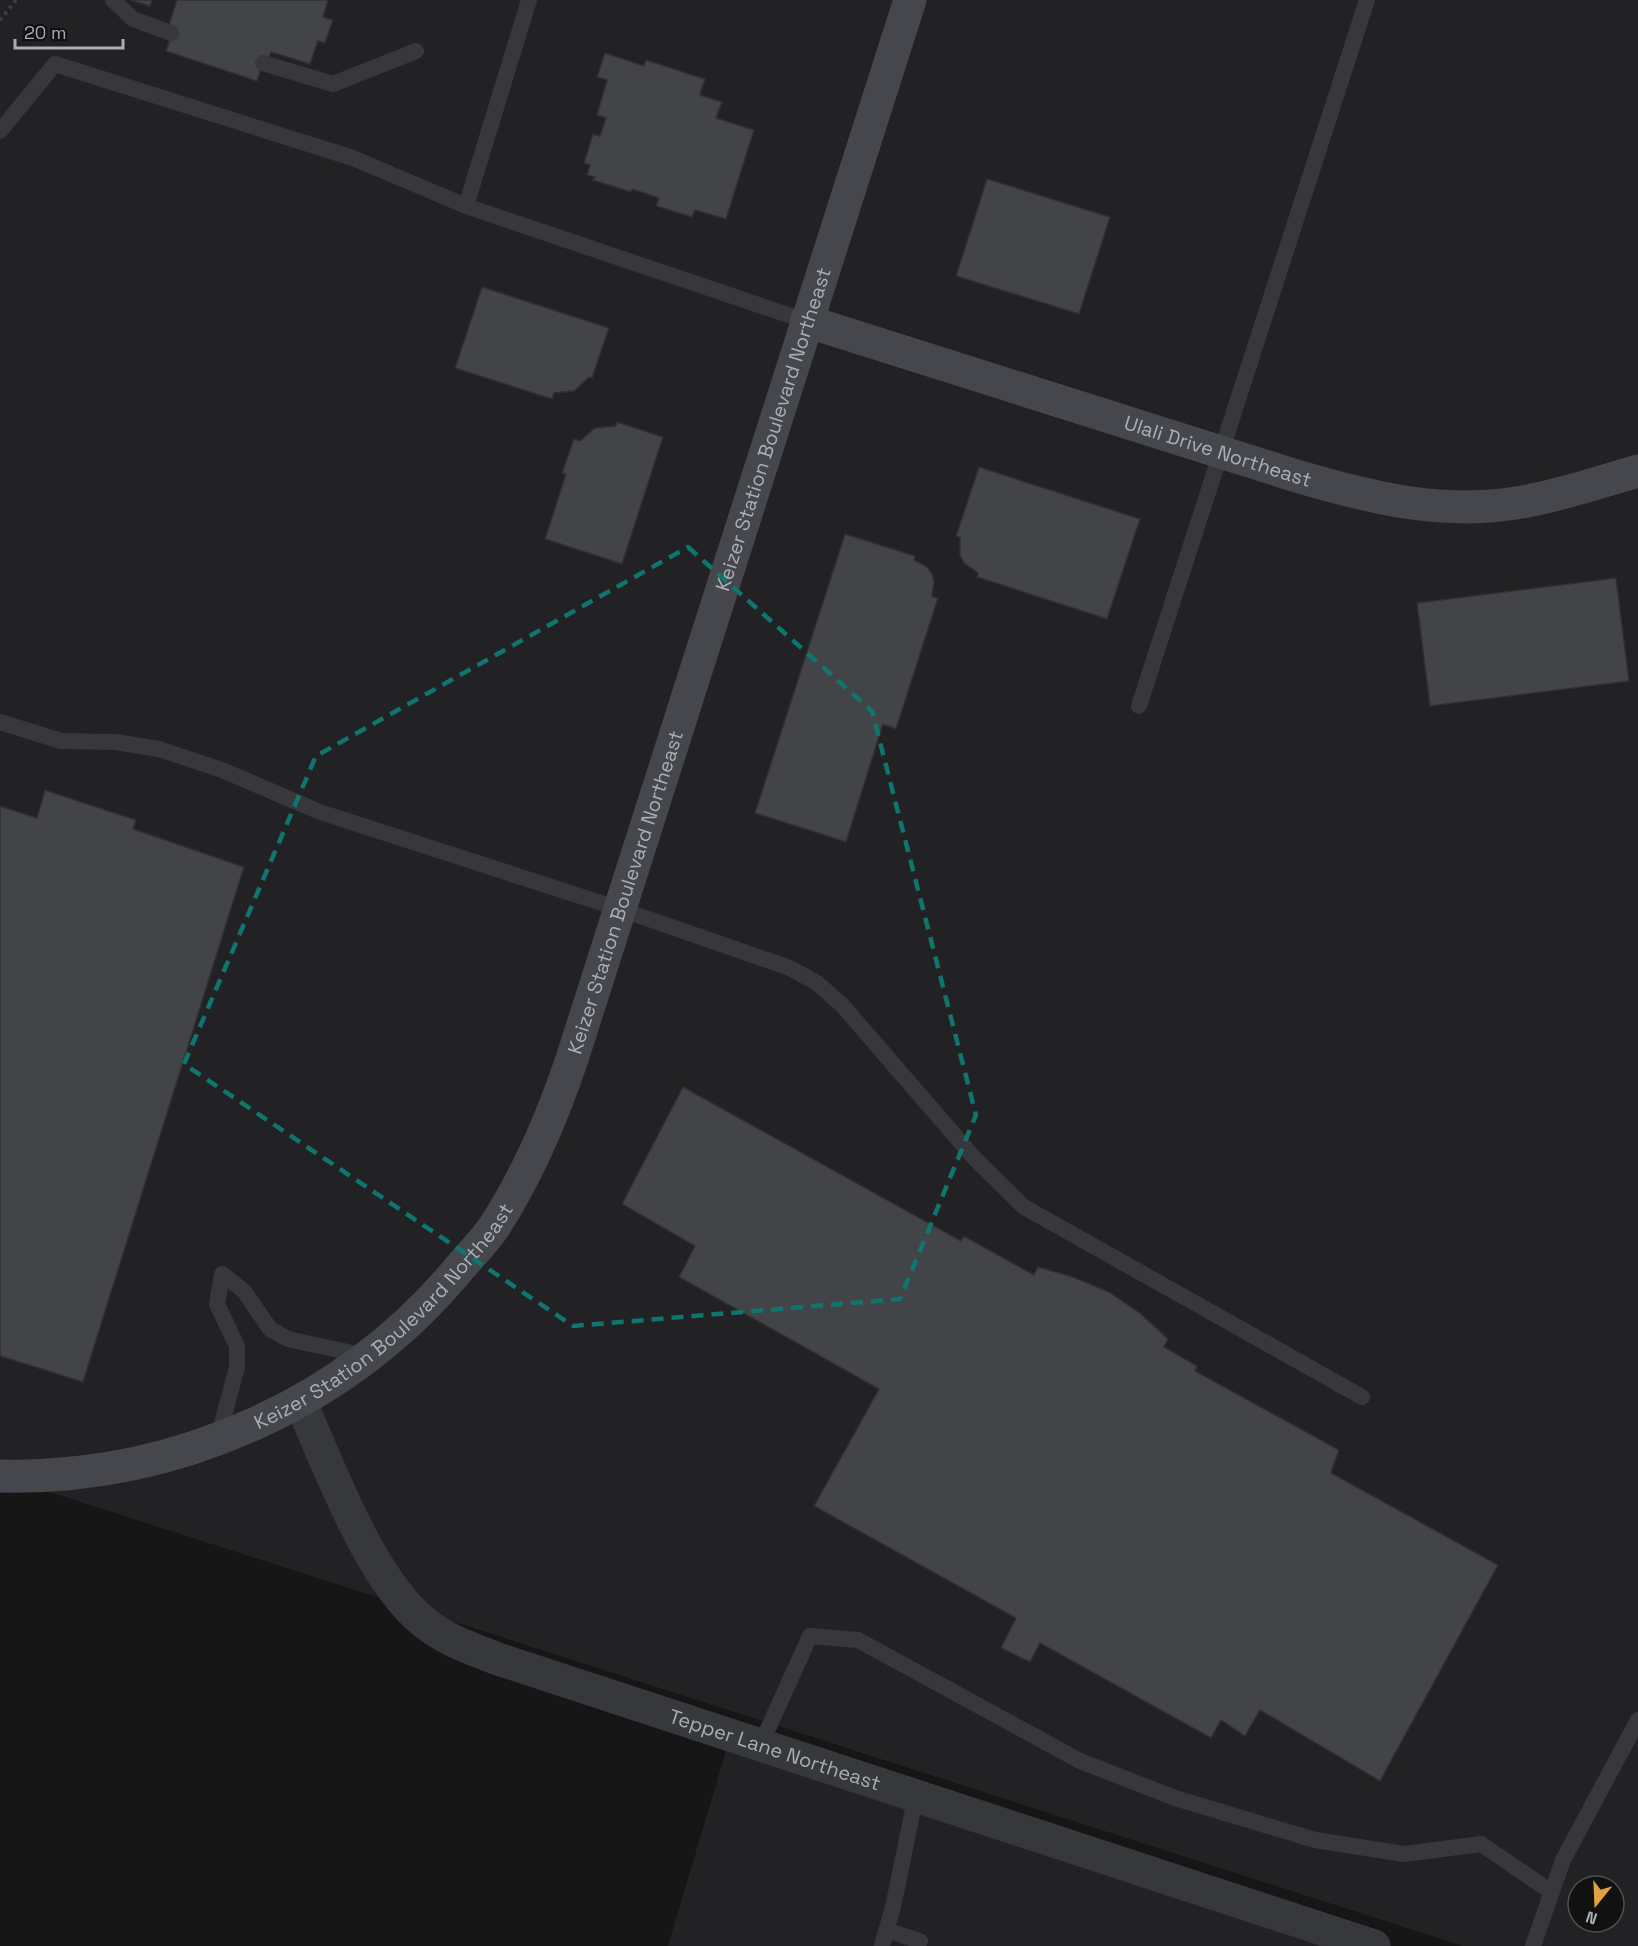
<svg xmlns="http://www.w3.org/2000/svg" width="1638" height="1946" font-family="'Space Grotesk',sans-serif">
  <style>
    .built { fill: #222224; fill-rule: evenodd }
    .building { fill: #434447; stroke: #303033; stroke-width: 1.5 }
    .lines { fill: none; stroke-linecap: round; stroke-linejoin: round }
    .path { stroke: #3d3f43; stroke-width: 4; stroke-dasharray: 3 4.5; stroke-linecap: butt }
    .lane { stroke: #37383c; stroke-width: 16 }
    .street { stroke: #37383c; stroke-width: 33 }
    .secondary { stroke: #45474c; stroke-width: 33 }
    .marked { fill: none; stroke: #0f766e; stroke-width: 4.5; stroke-dasharray: 12 8; stroke-linejoin: round }
    .labels { text-anchor: middle; dominant-baseline: central; stroke-width: 5; stroke-linejoin: round; paint-order: stroke }
    .street-label { font-size: 20px; fill: #a9aeb6; stroke: #111112 }
  </style>
  <rect width="100%" height="100%" fill="#161617"/>
  <path class="built" d="M0,0H1638V1946H1463L0,1476ZM1578,1886H1614V1922H1578Z
    M728,1744L1332,1946H668Z"/>
  <path class="building" d="M130,0H152L150,6Z
    M177,0H328L323,17L333,20L325,43L318,41L310,64L271,52L268,61L264,60L257,81L166,51L174,26L169,25Z
    M605,53L644,66L646,60L705,79L700,95L722,102L716,118L754,130L726,219L695,210L692,217L656,206L659,198L632,189L631,192L593,180L595,177L587,175L590,165L584,163L593,134L600,136L606,118L597,115L607,80L597,77Z
    M987,179L1110,217L1079,314L956,276Z
    M482,287L609,328L592,378L589,377L574,391L554,393L552,399L455,368Z
    M617,422L663,437L622,564L545,539L566,474L562,473L574,439L580,441L595,428L615,426Z
    M979,467L1140,519L1107,619L977,577L978,573L964,563L960,555V538L956,536Z
    M845,534L915,556L914,560L927,567L932,574L934,582L932,597L938,598L896,729L883,724L846,842L755,813Z
    M1616,578L1629,681L1430,706L1417,603Z
    M45,790L136,820L133,829L244,867L83,1382L0,1356V806L37,818Z
    M683,1087L961,1241L964,1236L1034,1275L1038,1267L1073,1277L1109,1292L1141,1314L1168,1339L1164,1347L1197,1366L1195,1371L1339,1450L1331,1473L1498,1565L1380,1781L1260,1710L1245,1736L1221,1720L1211,1738L1040,1643L1030,1662L1001,1648L1016,1618L814,1506L879,1389L679,1277L695,1246L622,1204Z"/>
  <g class="lines">
    <path class="path" d="M0,20L16,0"/>
    <path class="lane" d="M113,0L133,19L171,33
      M263,63L333,84L416,51
      M0,131L55,64L353,158L466,206L806,321
      M466,206L529,0
      M1139,706L1367,0
      M0,722L61,741L115,742L159,749L222,770L320,812L620,909L790,968L817,983L842,1005L976,1160L1024,1207L1362,1397
      M218,1438L237,1367V1346L217,1304L222,1274L244,1291L270,1329L288,1339L366,1356
      M761,1744L810,1636L858,1640L1080,1761L1175,1798L1315,1840L1404,1854L1481,1844L1550,1891
      M886,1930L920,1941
      M882,1946L893,1907L916,1795
      M1533,1946L1563,1860L1638,1720"/>
    <path class="street" id="s1" d="M300,1401C329,1466 370,1580 425,1623C446,1640 470,1648 495,1658L1374,1946"/>
    <g class="secondary">
      <path id="s2" d="M806,321L1290,474C1369,498 1450,518 1532,500C1568,493 1603,481 1638,471"/>
      <path id="s3" d="M0,1476C177,1480 350,1402 462,1265C473,1253 485,1240 494,1227C528,1175 552,1118 572,1059L910,0"/>
    </g>
  </g>
  <path class="marked" d="M688,547L872,711L976,1115L900,1299L573,1326L184,1064L316,756Z"/>
  <g class="labels">
    <g class="street-label">
      <text stroke="none"><textPath href="#s3" startOffset="1422">Keizer Station Boulevard Northeast</textPath></text>
      <text stroke="none"><textPath href="#s2" startOffset="432">Ulali Drive Northeast</textPath></text>
      <text stroke="none"><textPath href="#s3" startOffset="936">Keizer Station Boulevard Northeast</textPath></text>
      <text stroke="none"><textPath href="#s3" startOffset="432">Keizer Station Boulevard Northeast</textPath></text>
      <text stroke="none"><textPath href="#s1" startOffset="630">Tepper Lane Northeast</textPath></text>
    </g>
  </g>
  <g transform="translate(1596 1904) rotate(198)"><circle r="28" fill="#111112" stroke="#4e5054" stroke-width="1.5"/>
  <path d="M0-4.5L10 22L0 15L-10 22Z" fill="#e3a242"/>
  <text y="-9" font-size="16" font-weight="bold" text-anchor="middle" fill="#a9aeb6">N</text>
  </g>
  <path d="M15 39v9h108v-9" fill="none" stroke="#a9aeb6" stroke-width="3"/>
  <text x="24" y="39" font-size="18" fill="#a9aeb6" stroke="#111112" stroke-width="4.5" paint-order="stroke">20 m</text>
</svg>
